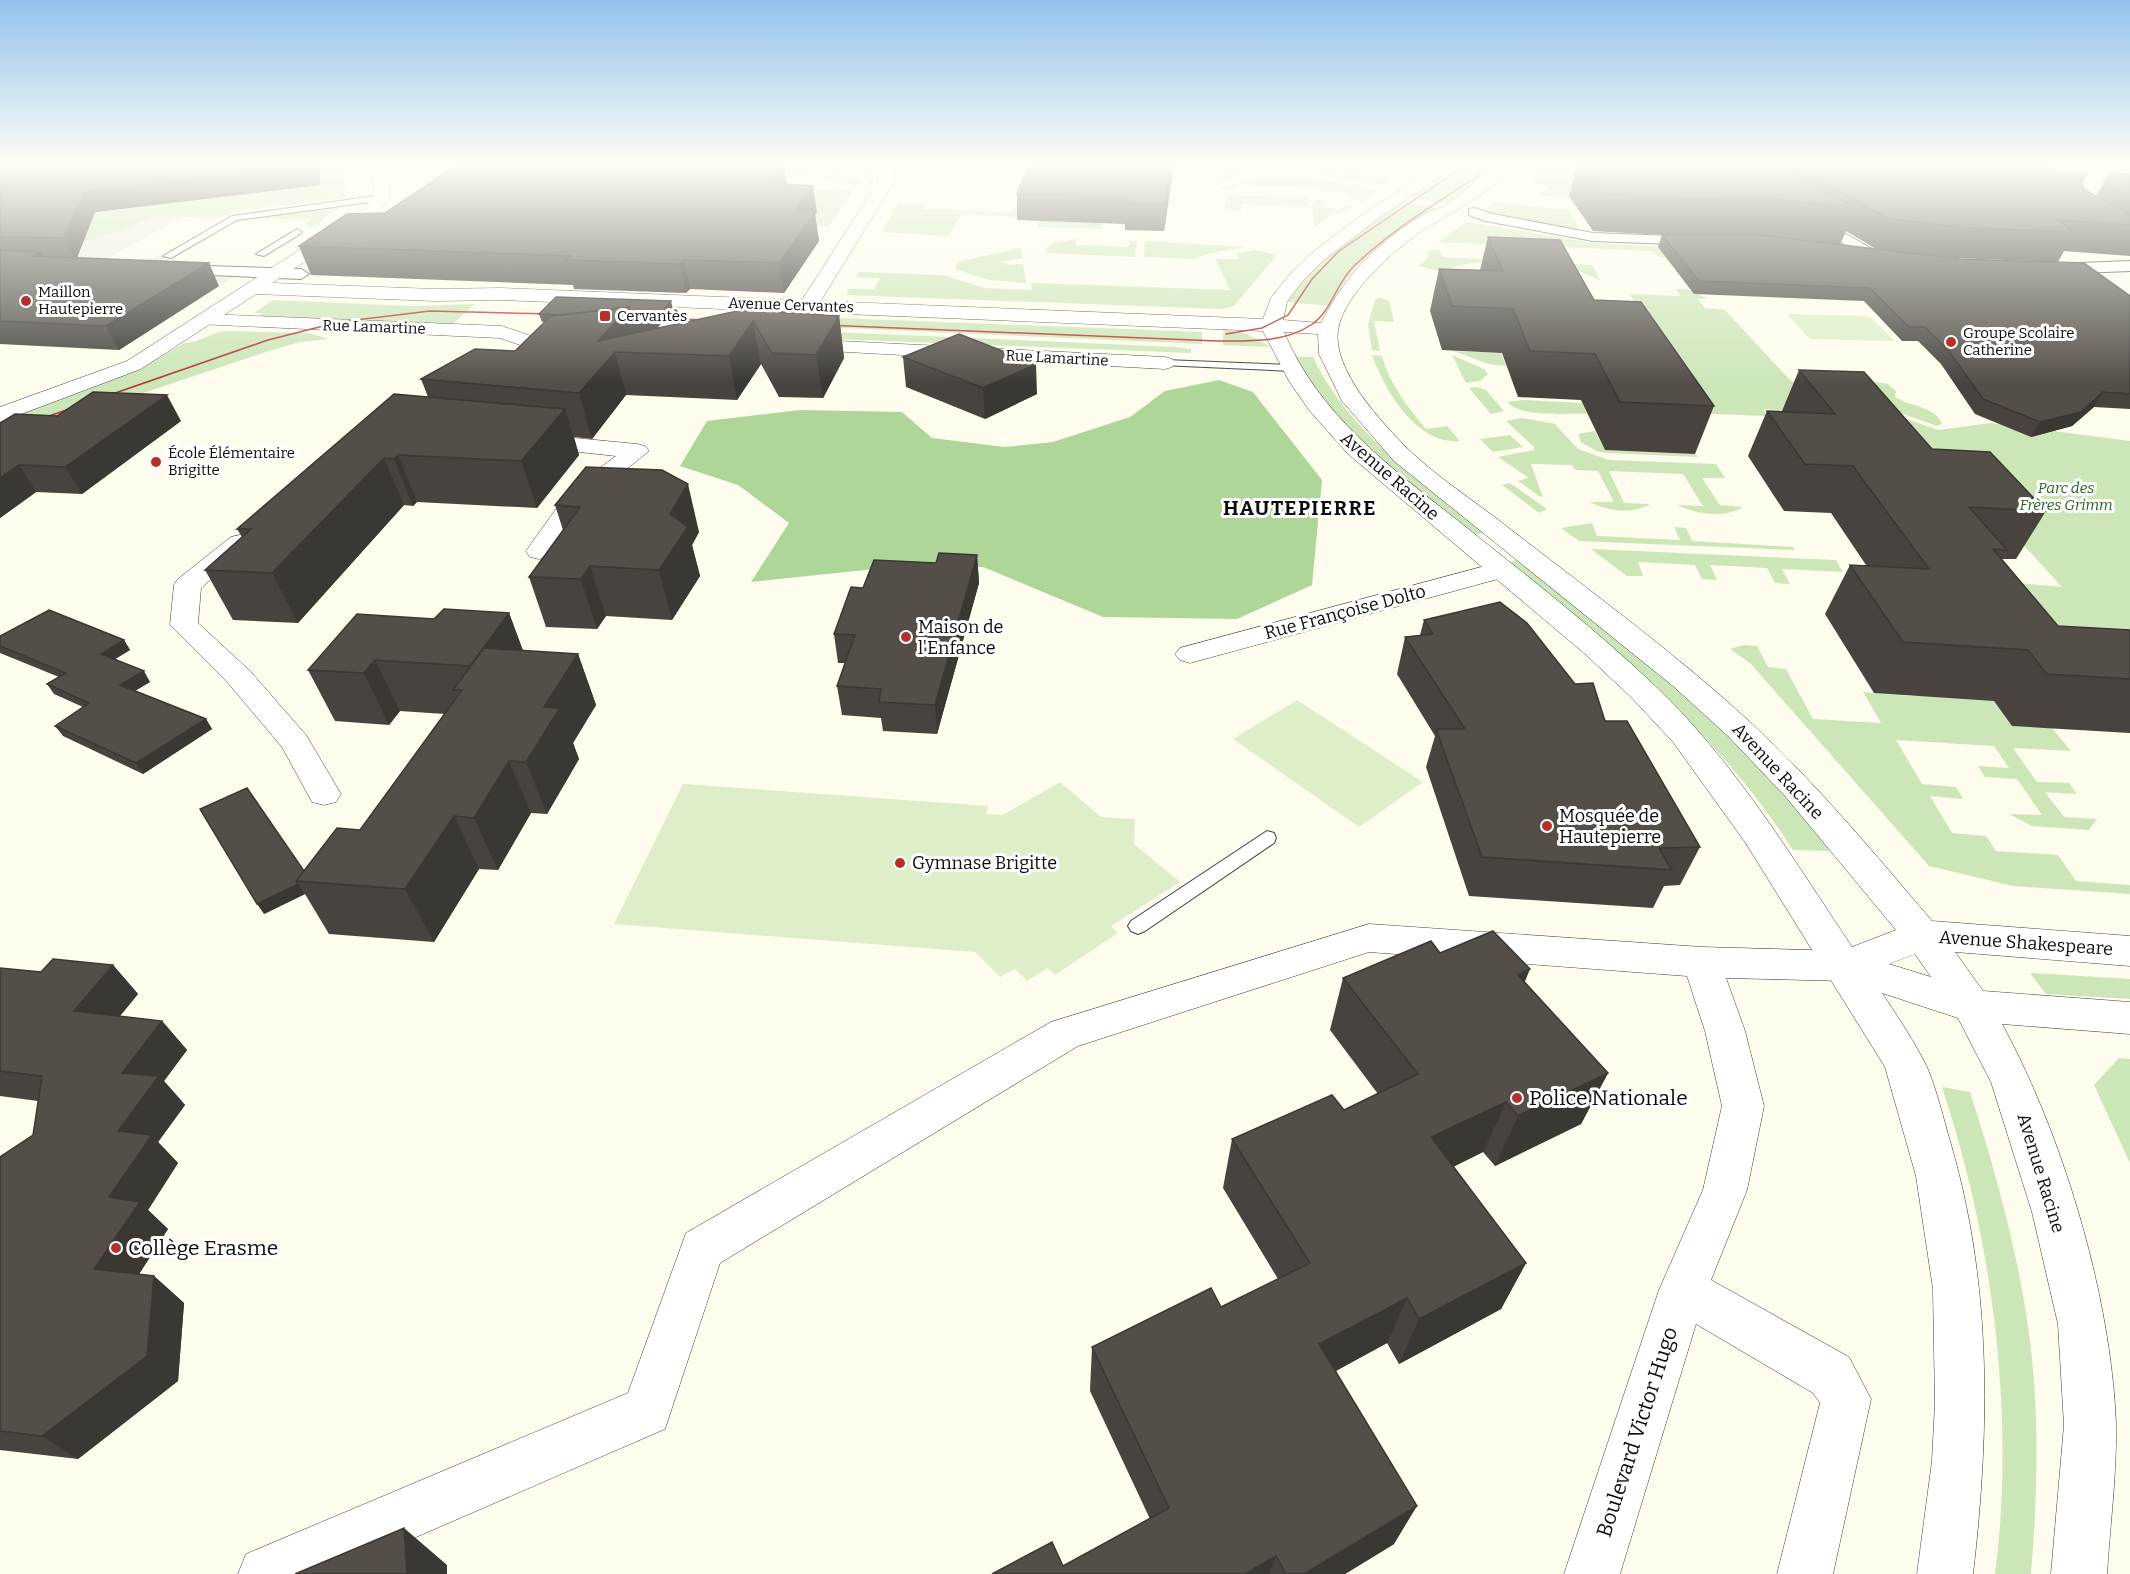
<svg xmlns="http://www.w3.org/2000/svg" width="2130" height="1574" font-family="Bitter,serif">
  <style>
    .green { fill: #cce6b8 }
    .forest { fill: #aed698 }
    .pitch { fill: #deeec9 }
    .plaza { fill: #edeadc }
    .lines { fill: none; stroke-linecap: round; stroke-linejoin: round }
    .service-casing { stroke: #3f3f3f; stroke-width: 2 }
    .pedestrian-casing { stroke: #3f3f3f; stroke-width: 2 }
    .minor-casing { stroke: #3f3f3f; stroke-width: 1 }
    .tertiary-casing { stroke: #3f3f3f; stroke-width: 1 }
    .service { fill: #fff; fill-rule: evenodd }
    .pedestrian { fill: #fff; fill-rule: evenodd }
    .minor { fill: #fff; fill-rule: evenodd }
    .tertiary { fill: #fff; fill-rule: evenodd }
    .tram { stroke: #b5302b; stroke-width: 1.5 }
    .wall { fill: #48433f }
    .shaded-wall { fill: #3b3733 }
    .building { fill: #544e49; stroke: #3b3733; stroke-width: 1.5 }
    .poi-dot { fill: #b5302b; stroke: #fff; stroke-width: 2 }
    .labels { text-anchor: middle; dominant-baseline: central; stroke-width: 6; stroke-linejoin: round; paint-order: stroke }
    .far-poi-label { font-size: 15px; fill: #0c0c0c; stroke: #fff; text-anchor: start }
    .far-street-label { font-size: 15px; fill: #0c0c0c; stroke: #fff }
    .far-park-label { font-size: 15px; font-style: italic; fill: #286020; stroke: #fff }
    .street-label { font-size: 18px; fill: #0c0c0c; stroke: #fff }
    .poi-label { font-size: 18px; fill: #0c0c0c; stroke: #fff; text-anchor: start }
    .far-district-label { font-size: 20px; font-weight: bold; letter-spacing: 1.5px; fill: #0c0c0c; stroke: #fff }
    .near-poi-label { font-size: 21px; fill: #0c0c0c; stroke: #fff; text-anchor: start }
    .near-street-label { font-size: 21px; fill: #0c0c0c; stroke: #fff }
  </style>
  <rect width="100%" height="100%" fill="#fefcec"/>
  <path class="green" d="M320,164H343L346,198L242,210L214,218L153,216L124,231L79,242L0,243L95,212L320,185Z
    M688,164H833L809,178Z
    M842,164H868L876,171L878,178L873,185H867L868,180Z
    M1231,164H1252L1258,171L1210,185Z
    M1261,164H1313L1315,168L1346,169V165H1353L1355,169L1386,170L1385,166L1404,168L1384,185L1271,168Z
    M1460,164H1500L1449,204L1408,196L1426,188Z
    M1541,164L1628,166L1572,198L1540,195L1549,186L1530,182L1535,178L1534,169Z
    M838,167L861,181L857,186L816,179Z
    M1276,172L1334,181L1375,191L1364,202L1349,199L1355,195L1312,187L1236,185L1235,188L1223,189L1215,193L1221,188Z
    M837,189L854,190L829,226L804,225L812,190Z
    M1227,195L1303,198H1310L1306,207L1241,204V211L1224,210Z
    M1315,199L1326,201L1320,206L1339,210L1346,205L1355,207L1331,215L1315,227L1312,206Z
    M1399,201L1440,209C1397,231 1351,261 1331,306L1287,302L1301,281L1344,242Z
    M1495,202L1569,210L1581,232L1481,213Z
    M898,203L926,204L923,209L1013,212L1015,207H1022L1019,217L962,214L948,236L882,232Z
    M344,205L326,216L317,227L304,226L311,220L241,218Z
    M1039,221L1102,223V229L1038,227Z
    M1467,222L1593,243L1668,247L1676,258L1658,257L1653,251L1439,242Z
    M1076,239V245L1128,247L1130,241H1137L1135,257L1046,253V249L1053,243Z
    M1145,241L1247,247L1211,253L1195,259L1144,257Z
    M1020,248L1023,258L1001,262L1009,265L1023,264L1026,283L989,280L955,269L957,262Z
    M1256,250L1277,255L1234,306L1223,309L846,295L849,289H874L880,278L856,277L859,272L943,275L985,288L1032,290L1031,283L1230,290L1215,259H1239L1237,253Z
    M1429,250H1439L1442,257L1592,265L1601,281C1588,275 1576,269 1562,266C1538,261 1462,257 1443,272L1418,266L1427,259Z
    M1676,289H1688L1708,299H1698L1705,308L1725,310L1790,380L1817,396L1844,397L1938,430L1991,423L2130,441V664L2097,662L1994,581L2062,587L1974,491L1817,412L1763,409L1767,416L1686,413L1645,317L1629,294L1680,296Z
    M1379,297L1389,301L1394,322L1374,321L1380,351L1372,350L1368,324L1375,300Z
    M273,300L411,306L475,304L453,324L258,317L262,313H254Z
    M759,315L1202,332V344L753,324Z
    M739,328L1177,347L1191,349V353L734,335Z
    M1223,329L1247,334L1271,347L1223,345Z
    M229,331L308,333L329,339L300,342L269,351L0,441V420C64,398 127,379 184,343C198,344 211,331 229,331Z
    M1453,351L1501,353L1506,366L1488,364Z
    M1372,355L1382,356C1390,385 1407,406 1426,429L1447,426L1460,441C1416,445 1385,390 1372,355Z
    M1452,355L1484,369L1488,374L1480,381L1466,383Z
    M1294,357H1313C1349,433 1421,481 1486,532L1471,536L1345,430Z
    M1859,379L1888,384L1896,391L1895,397C1910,407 1935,406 1942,424L1937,426L1892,410Z
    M1476,387L1486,390L1504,411L1491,414L1469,388Z
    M1523,400L1582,403L1587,414C1567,413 1520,418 1508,402Z
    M1522,418L1555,424L1578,449L1609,460L1716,464L1725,478H1702L1720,505L1743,507C1723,519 1697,514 1677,505L1703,506L1683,474L1609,471L1624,503L1650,504C1632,515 1608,511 1590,502H1614L1598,471L1575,470L1572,465L1531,464L1543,497L1539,496L1518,481L1529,478L1498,457L1534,450V447L1506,421Z
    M1595,431L1605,450L1695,454L1698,457L1607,453L1596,451L1581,442L1578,434Z
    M1510,435L1523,447L1493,452L1480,439Z
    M1510,483L1547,509L1539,513L1502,485Z
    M1592,523L1597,536L1680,540L1674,527L1686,528L1692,541L1793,547L1795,550L1579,541L1561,528Z
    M1591,549L1836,560L1843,572L1782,569L1790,584L1775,583L1767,568L1710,565L1717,580L1702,579L1695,565L1638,562L1643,576H1627Z
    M1520,559L1649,660L1743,746L1834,851L1793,850C1714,728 1617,652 1505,563Z
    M1744,645L1757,646L1768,667L1786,669L1813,719L1881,723L1863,692L1909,696L1990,695L2012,726L2052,728L2071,751L2013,748L2037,782L2069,783L2077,794L2045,792L2064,817L2097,819L2089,830L2032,826L2009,814L2042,815L2017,779L1985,777L1978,766L2009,768L1994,746L1896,740L1922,784L1956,787L1963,799L1930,796L1952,833L1986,836L1996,851L2058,855L2076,881L2130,885V894L2013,886L1929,866L1751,664L1730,649Z
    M2030,973L2130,979V999L2046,994Z
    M2119,1058L2130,1059V1163L2094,1085Z
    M1942,1087L1970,1092C2000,1185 2027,1284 2034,1382C2039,1445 2036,1511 2031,1574H1995C2016,1415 1992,1238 1942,1087Z"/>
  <path class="forest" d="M1219,380L1253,392L1322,480L1312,585L1237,619L1103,617L983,567H894L751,582L789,523L738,485L680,466L707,421L800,410L902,412L932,438L1005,447L1053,442L1130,417L1165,391Z"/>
  <path class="pitch" d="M1787,314L1869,316L1895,341L1810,339Z
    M1297,700L1423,782L1359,827L1233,739Z
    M1060,782L1101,817L1135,819L1134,844L1180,882L1111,926L1118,933L1055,975L1048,968L1027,981L1015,969L1000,977L975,952L614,924L683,784L988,806L986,814L1003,815Z"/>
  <path class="plaza" d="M153,216L183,217L104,260L146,261L156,256H175L159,265L246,269L219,286L0,256L79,242L124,231Z"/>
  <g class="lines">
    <defs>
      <path id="service" d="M382,195L385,200L237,220L171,258L163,256L232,216Z
        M297,229L302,232L300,234L264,256L256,254Z
        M1165,360L1292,365L1298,368L1292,371L1161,365V361Z
        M1267,831L1274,833L1276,838L1274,843L1145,931L1138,934L1131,931L1128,926L1131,921Z"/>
      <path id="pedestrian" d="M1474,208L1493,214L1593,233L1700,237L1707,241L1700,245L1593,241L1485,221L1469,215V209Z
        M1811,214L1881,254L1884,257L1881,260H1871L1806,221V215Z
        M2130,261V271L2054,274L2046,269L2054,264Z
        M174,265L301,269L309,274L301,279L168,273L166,270Z"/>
      <path id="minor" d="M872,164H888L895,171L894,182L815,310H801L798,306L878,182L879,172Z
        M205,314L502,326L534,337L541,346H571L574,350L571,354C558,358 541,361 528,357L520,345L500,338L198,324L195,320L198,316Z
        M798,339L1165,357L1172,359L1175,363L1172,367L1165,369L791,349L788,345L791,341Z
        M533,434L637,444L645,446L649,451L587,501L548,557L539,559L530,557L526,551L569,491L616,456L525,446L522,441L525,436Z
        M240,535L249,537L253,543L201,588L198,623L250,671L306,735L341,794L336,802L324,805L312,802L282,747L228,683L170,625L174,585L178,579L231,537Z
        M1500,562L1509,564L1513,570L1509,576L1190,663L1180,660L1175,654L1180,648Z
        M1369,924L1702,947L1845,951L1858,955L1864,966L1858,977L1845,981L1726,978L1745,1031L1764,1106L1747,1190L1711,1280L1849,1357L1871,1399L1833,1574H1777L1820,1403L1813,1393L1696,1324L1620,1574H1564L1659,1290L1703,1190L1722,1106L1705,1031L1687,976L1369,952L1078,1046L720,1263L665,1429L331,1574H238L246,1554L628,1393L686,1233L1051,1022Z"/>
      <path id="tertiary" d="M372,164H386L390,198L375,215L272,283L435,289L501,288L1263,319L1271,298L1288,276L1312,253L1371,208L1442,164H1459L1383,215L1324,260L1301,283L1287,302L1283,320L1321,323C1344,277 1380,239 1425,214C1432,210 1439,209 1446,205C1471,190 1485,164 1515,164C1499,187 1461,207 1436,222C1404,240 1344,291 1338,330C1332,370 1382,423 1409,450C1437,477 1473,500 1505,525C1587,589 1673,651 1750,722C1816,783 1874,853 1932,921L2130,936V966L1955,952L1983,991L2130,1002V1034L2002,1024C2063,1136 2111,1296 2116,1424C2117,1473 2110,1525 2107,1574H2051L2064,1425L2058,1324L2032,1212L1991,1082L1958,1018L1882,993C1898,1017 1914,1041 1927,1067C1937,1091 1943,1117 1950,1141C1992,1283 1990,1428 1973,1574H1917L1932,1461L1935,1403L1933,1289L1916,1176L1885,1067L1745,842L1673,742L1631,697L1584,653L1348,454L1309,410L1289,381L1263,331L501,300L435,301L256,294L141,369L0,422V407L127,361L363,209L374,197ZM1284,332L1318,334L1319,354L1342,401L1394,461L1673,686L1729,737L1785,796L1896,930L1852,947C1791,856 1733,759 1652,683C1591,625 1523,573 1457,520C1390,467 1318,414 1284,332ZM1915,954L1931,977L1889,964Z"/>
    </defs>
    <use href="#service" class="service-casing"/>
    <use href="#pedestrian" class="pedestrian-casing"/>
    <use href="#minor" class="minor-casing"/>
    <use href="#tertiary" class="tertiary-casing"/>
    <use href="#service" class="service"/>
    <use href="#pedestrian" class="pedestrian"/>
    <use href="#minor" class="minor"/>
    <use href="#tertiary" class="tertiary"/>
    <path class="tram" d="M647,318L710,320
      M824,325L1217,341C1248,341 1284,343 1311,325C1332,311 1336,283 1354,266C1396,226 1448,196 1496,164
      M1226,334L1262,328L1288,315L1312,279L1339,251L1467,164
      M0,433L268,340L339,322L430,311L554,314"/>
  </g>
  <path class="wall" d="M0,164L320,185L95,212L77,258L219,286L119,350L0,344Z
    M458,164H784L787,184L817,212L815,215L819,241L784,293L690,289L686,293L574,289L573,285L311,275L299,246L385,213Z
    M1029,164H1174L1164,231L1125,230V224L1017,220V194Z
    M1578,164H2047L2056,172L2082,184L2085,190L2096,196L2104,182L2130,174V256L2064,251L2058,262L1954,258L1876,249L1846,231L1840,245L2130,296V409L2094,407L2072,426L2031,437L1975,414L1941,364L1918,341H1902L1864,301L1694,294L1658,247L1662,235L1593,231L1569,196Z
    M1488,237L1594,300L1714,406L1695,454L1605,450L1581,400L1518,397L1502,353L1442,350L1430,311L1439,269L1480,270Z
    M673,309L657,328L839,316L844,358L823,398L779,397L761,364L737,400L626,395L592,439L574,437L579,455L537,508L417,502L413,506L404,505L298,623L233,620L205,570L242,537L237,529L428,397L421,379L515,351L545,322H542L539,314Z
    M903,357L1037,394L985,419L906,387Z
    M1799,370L1932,449L2046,511L2016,559H2001L2058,626L2130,630V733L2012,726L1994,701L1874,693L1825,614L1850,565H1866L1831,513L1784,511L1748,456L1767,411H1782Z
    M57,416L181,421L82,494L36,492L0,518V423Z
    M586,467L699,532L692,545L700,576L672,620L606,616L597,629L546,627L529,577L563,530L555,505Z
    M977,555L979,583L937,734L883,731L881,718L842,715L837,686L845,663H838L834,634L863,588L936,563Z
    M509,613L523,651L578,654L596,705L573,743L579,759L547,814L531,813L498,870L479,869L434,942L329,934L305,894L264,914L304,871L360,830L445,714L400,711L389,725L335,721L308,670L434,619Z
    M1424,620L1605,721L1700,847L1680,885L1664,886L1653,908L1469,896L1426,767L1435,736L1397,674L1405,637L1420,635Z
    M0,636L124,640L130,650L115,659L150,682L135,691L206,719L212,729L143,774L63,736L55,726L83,707L54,694L47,684L59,677L0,653Z
    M1440,953L1525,982L1608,1073L1581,1124L1495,1166L1483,1152L1453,1167L1526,1263L1501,1309L1399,1364L1387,1343L1336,1371L1394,1544L1345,1574H992L1063,1566L1150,1519L1090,1391L1092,1347L1221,1307L1278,1279L1223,1188L1232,1139L1344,1110L1378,1094L1330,1030L1343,978Z
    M113,965L138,994L120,1016L162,1021L187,1050L164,1081L185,1105L158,1142L178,1163L148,1210L168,1229L139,1274L154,1276L184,1303L178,1381L78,1459L0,1450V1157L33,1135L38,1101L0,1096V968L41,972Z"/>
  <path class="shaded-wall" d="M313,164H320V185L95,212L76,260L64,238L84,192Z
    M782,164H784L787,188L766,183Z
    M1171,164H1174L1164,231L1165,204Z
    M2088,173L2073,201L2081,181Z
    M813,186L817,212L815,215L819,241L784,293L779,263L794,212Z
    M41,252L53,274L31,256Z
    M684,260L690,289L686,293L680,264Z
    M209,263L219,286L119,350L106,326Z
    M671,301L673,309L655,331L615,352L626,395L592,439L579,393L598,341L629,307Z
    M839,316L844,358L823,398L816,355Z
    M753,321L761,364L737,400L729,356Z
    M1036,364L1037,394L985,419L983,388Z
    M2103,392L2094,407L2072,426L2031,437L2040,422Z
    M167,395L181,421L82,494L65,467Z
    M565,409L579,455L537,508L521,461Z
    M398,455L417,502L413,506L394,459Z
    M384,458L404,505L298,623L272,573Z
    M19,465L36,492L0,518V478Z
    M688,484L699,532L692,545L700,576L672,620L659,570L670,514Z
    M977,555L979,583L937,734L935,705Z
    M590,566L606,616L597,629L581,579Z
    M509,613L528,664L470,666Z
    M124,640L130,650L107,664L101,654Z
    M578,654L596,705L573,743L579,759L547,814L526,762L544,707Z
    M375,660L400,711L389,725L364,673Z
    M144,671L150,682L127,695L120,685Z
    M206,719L212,729L143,774L136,763Z
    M509,761L531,813L498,870L474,818Z
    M454,816L479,869L434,942L405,889Z
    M298,884L305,894L264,914L257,904Z
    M113,965L138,994L100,1040L74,1011Z
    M1530,969L1509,1021L1518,975Z
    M162,1021L187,1050L164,1081L185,1105L158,1142L178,1163L148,1210L168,1229L125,1296L94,1269L109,1197L118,1131L122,1073Z
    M1608,1073L1581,1124L1495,1166L1518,1116Z
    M1506,1102L1483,1152L1412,1187L1431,1137Z
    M1526,1263L1501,1309L1399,1364L1419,1319Z
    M154,1276L184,1303L178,1381L78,1459L42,1436Z
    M1407,1298L1387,1343L1304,1388L1319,1344Z
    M1417,1506L1394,1544L1345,1574H1304Z
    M404,1528L447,1565V1574H407Z
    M1276,1556L1269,1574H1245Z"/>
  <path class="building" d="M0,164H313V165L84,192L64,238L0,237Z
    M458,164H782L766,183L813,186L794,212L815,213L779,263L684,260L680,264L566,260L570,256L299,246L347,214L385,213Z
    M1029,164H1171L1165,204L1126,203L1127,197L1017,194Z
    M1581,164H1778L1856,208L1768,198L1683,199L1603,194Z
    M1788,164H2047L2056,172L2088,173L2081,181L2085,190L2130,215V225L2057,220L2074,232L1969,228L1889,219Z
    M2111,173L2130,174V198L2104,182Z
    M1662,235H1759L1960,259L2084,263L2130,296V394L2103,392L2081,412L2040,422L1983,399L1948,350L1925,327H1909L1870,288L1699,281Z
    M1488,237L1560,240L1594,300L1641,302L1714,406L1620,402L1595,354L1530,351L1513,309L1452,306L1439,269L1503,271Z
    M0,250L41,252L31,256L209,263L106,326L0,321Z
    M556,297L671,301L653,323L633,325L629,307L563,315L539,314Z
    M629,307L598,341L742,310L839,316L816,355L772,353L753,321L729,356L615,352L579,393L421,379L475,349L515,351L551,316Z
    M959,334L1036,364L983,388L903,357Z
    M1799,370L1864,372L1932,449L1990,452L2046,511L1969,507L2007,550L1993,549L2058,626L2130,630V679L2047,674L2028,650L1903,642L1850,565L1929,569L1853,466L1805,464L1767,411L1835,414Z
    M93,392L167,395L65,467L19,465L0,478V423L15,414L57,416Z
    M394,394L565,409L521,461L398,455L394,459L384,458L272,573L205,570L251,529H237Z
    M586,467L662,470L688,484L670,514L688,527L659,570L590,566L581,579L529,577L580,507L555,505Z
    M939,553L977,555L935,705L879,702L881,689L837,686L855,635L834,634L851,587L863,588L874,560L936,563Z
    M1500,602L1527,623L1575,684L1593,683L1605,721H1627L1700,847L1659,848L1672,870L1482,857L1436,729H1465L1405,637L1433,634L1424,620Z
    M444,609L509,613L470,666L375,660L364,673L308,670L357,614L434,619Z
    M49,610L124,640L101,654L144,671L120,685L206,719L136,763L55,726L89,703L47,684L66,673L0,646V636Z
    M484,648L578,654L544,707L560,708L526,762L509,761L474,818L454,816L405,889L296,881L337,828L360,830L462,690H453Z
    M247,788L304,871L296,881L298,884L257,904L200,809Z
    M1493,931L1530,969L1518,975L1608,1073L1518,1116L1506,1102L1431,1137L1526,1263L1419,1319L1407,1298L1319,1344L1417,1506L1304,1574H1286L1276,1556L1245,1574H992L1052,1542L1063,1566L1169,1508L1092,1347L1211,1288L1221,1307L1310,1263L1232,1139L1332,1095L1344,1110L1418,1074L1343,978L1431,941L1440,953Z
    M53,959L113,965L74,1011L162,1021L122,1073L159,1076L118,1131L152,1135L109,1197L140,1202L94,1269L154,1276L147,1356L42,1436L0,1431V1157L33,1135L42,1076L0,1071V968L41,972Z
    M404,1528L407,1574H295Z"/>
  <linearGradient id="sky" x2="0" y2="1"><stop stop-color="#93c1ec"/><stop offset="0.43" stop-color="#fffef6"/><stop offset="1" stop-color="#fffef6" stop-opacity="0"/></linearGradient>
  <rect width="2130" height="384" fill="url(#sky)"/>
  <g class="poi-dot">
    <circle cx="26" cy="301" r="6"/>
    <rect x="599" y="310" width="12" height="12" rx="3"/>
    <circle cx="1951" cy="342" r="6"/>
    <circle cx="156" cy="462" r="6"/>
    <circle cx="906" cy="637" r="6"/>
    <circle cx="1547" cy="826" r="6"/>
    <circle cx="900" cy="863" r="6"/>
    <circle cx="1517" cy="1098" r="6"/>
    <circle cx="116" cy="1248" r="6"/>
  </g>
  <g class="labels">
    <g class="far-poi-label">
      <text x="38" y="292">Maillon<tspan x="38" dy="17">Hautepierre</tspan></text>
      <text x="617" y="316">Cervantès</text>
      <text x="1963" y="333">Groupe Scolaire<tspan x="1963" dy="17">Catherine</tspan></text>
      <text x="168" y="453">École Élémentaire<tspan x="168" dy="17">Brigitte</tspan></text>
    </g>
    <g class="far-street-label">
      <text transform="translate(791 305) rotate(2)">Avenue Cervantes</text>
      <text transform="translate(374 327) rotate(2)">Rue Lamartine</text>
      <text transform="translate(1057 358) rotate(3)">Rue Lamartine</text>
    </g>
    <g class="far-park-label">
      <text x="2066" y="488">Parc des<tspan x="2066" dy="17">Frères Grimm</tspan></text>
    </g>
    <g class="street-label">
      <text transform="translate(1390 476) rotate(41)">Avenue Racine</text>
      <text transform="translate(1345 612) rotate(-15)">Rue Françoise Dolto</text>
      <text transform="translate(1778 771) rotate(47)">Avenue Racine</text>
      <text transform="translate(2026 943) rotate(4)">Avenue Shakespeare</text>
      <text transform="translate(2041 1173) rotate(73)">Avenue Racine</text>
    </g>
    <g class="poi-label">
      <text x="918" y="627">Maison de<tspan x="918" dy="21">l'Enfance</tspan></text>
      <text x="1559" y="816">Mosquée de<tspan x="1559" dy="21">Hautepierre</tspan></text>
      <text x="912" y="863">Gymnase Brigitte</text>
    </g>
    <g class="far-district-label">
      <text x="1300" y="508">HAUTEPIERRE</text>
    </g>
    <g class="near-poi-label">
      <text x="1529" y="1098">Police Nationale</text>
      <text x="128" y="1248">Collège Erasme</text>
    </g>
    <g class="near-street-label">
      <text transform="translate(1637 1432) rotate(-72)">Boulevard Victor Hugo</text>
    </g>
  </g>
</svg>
